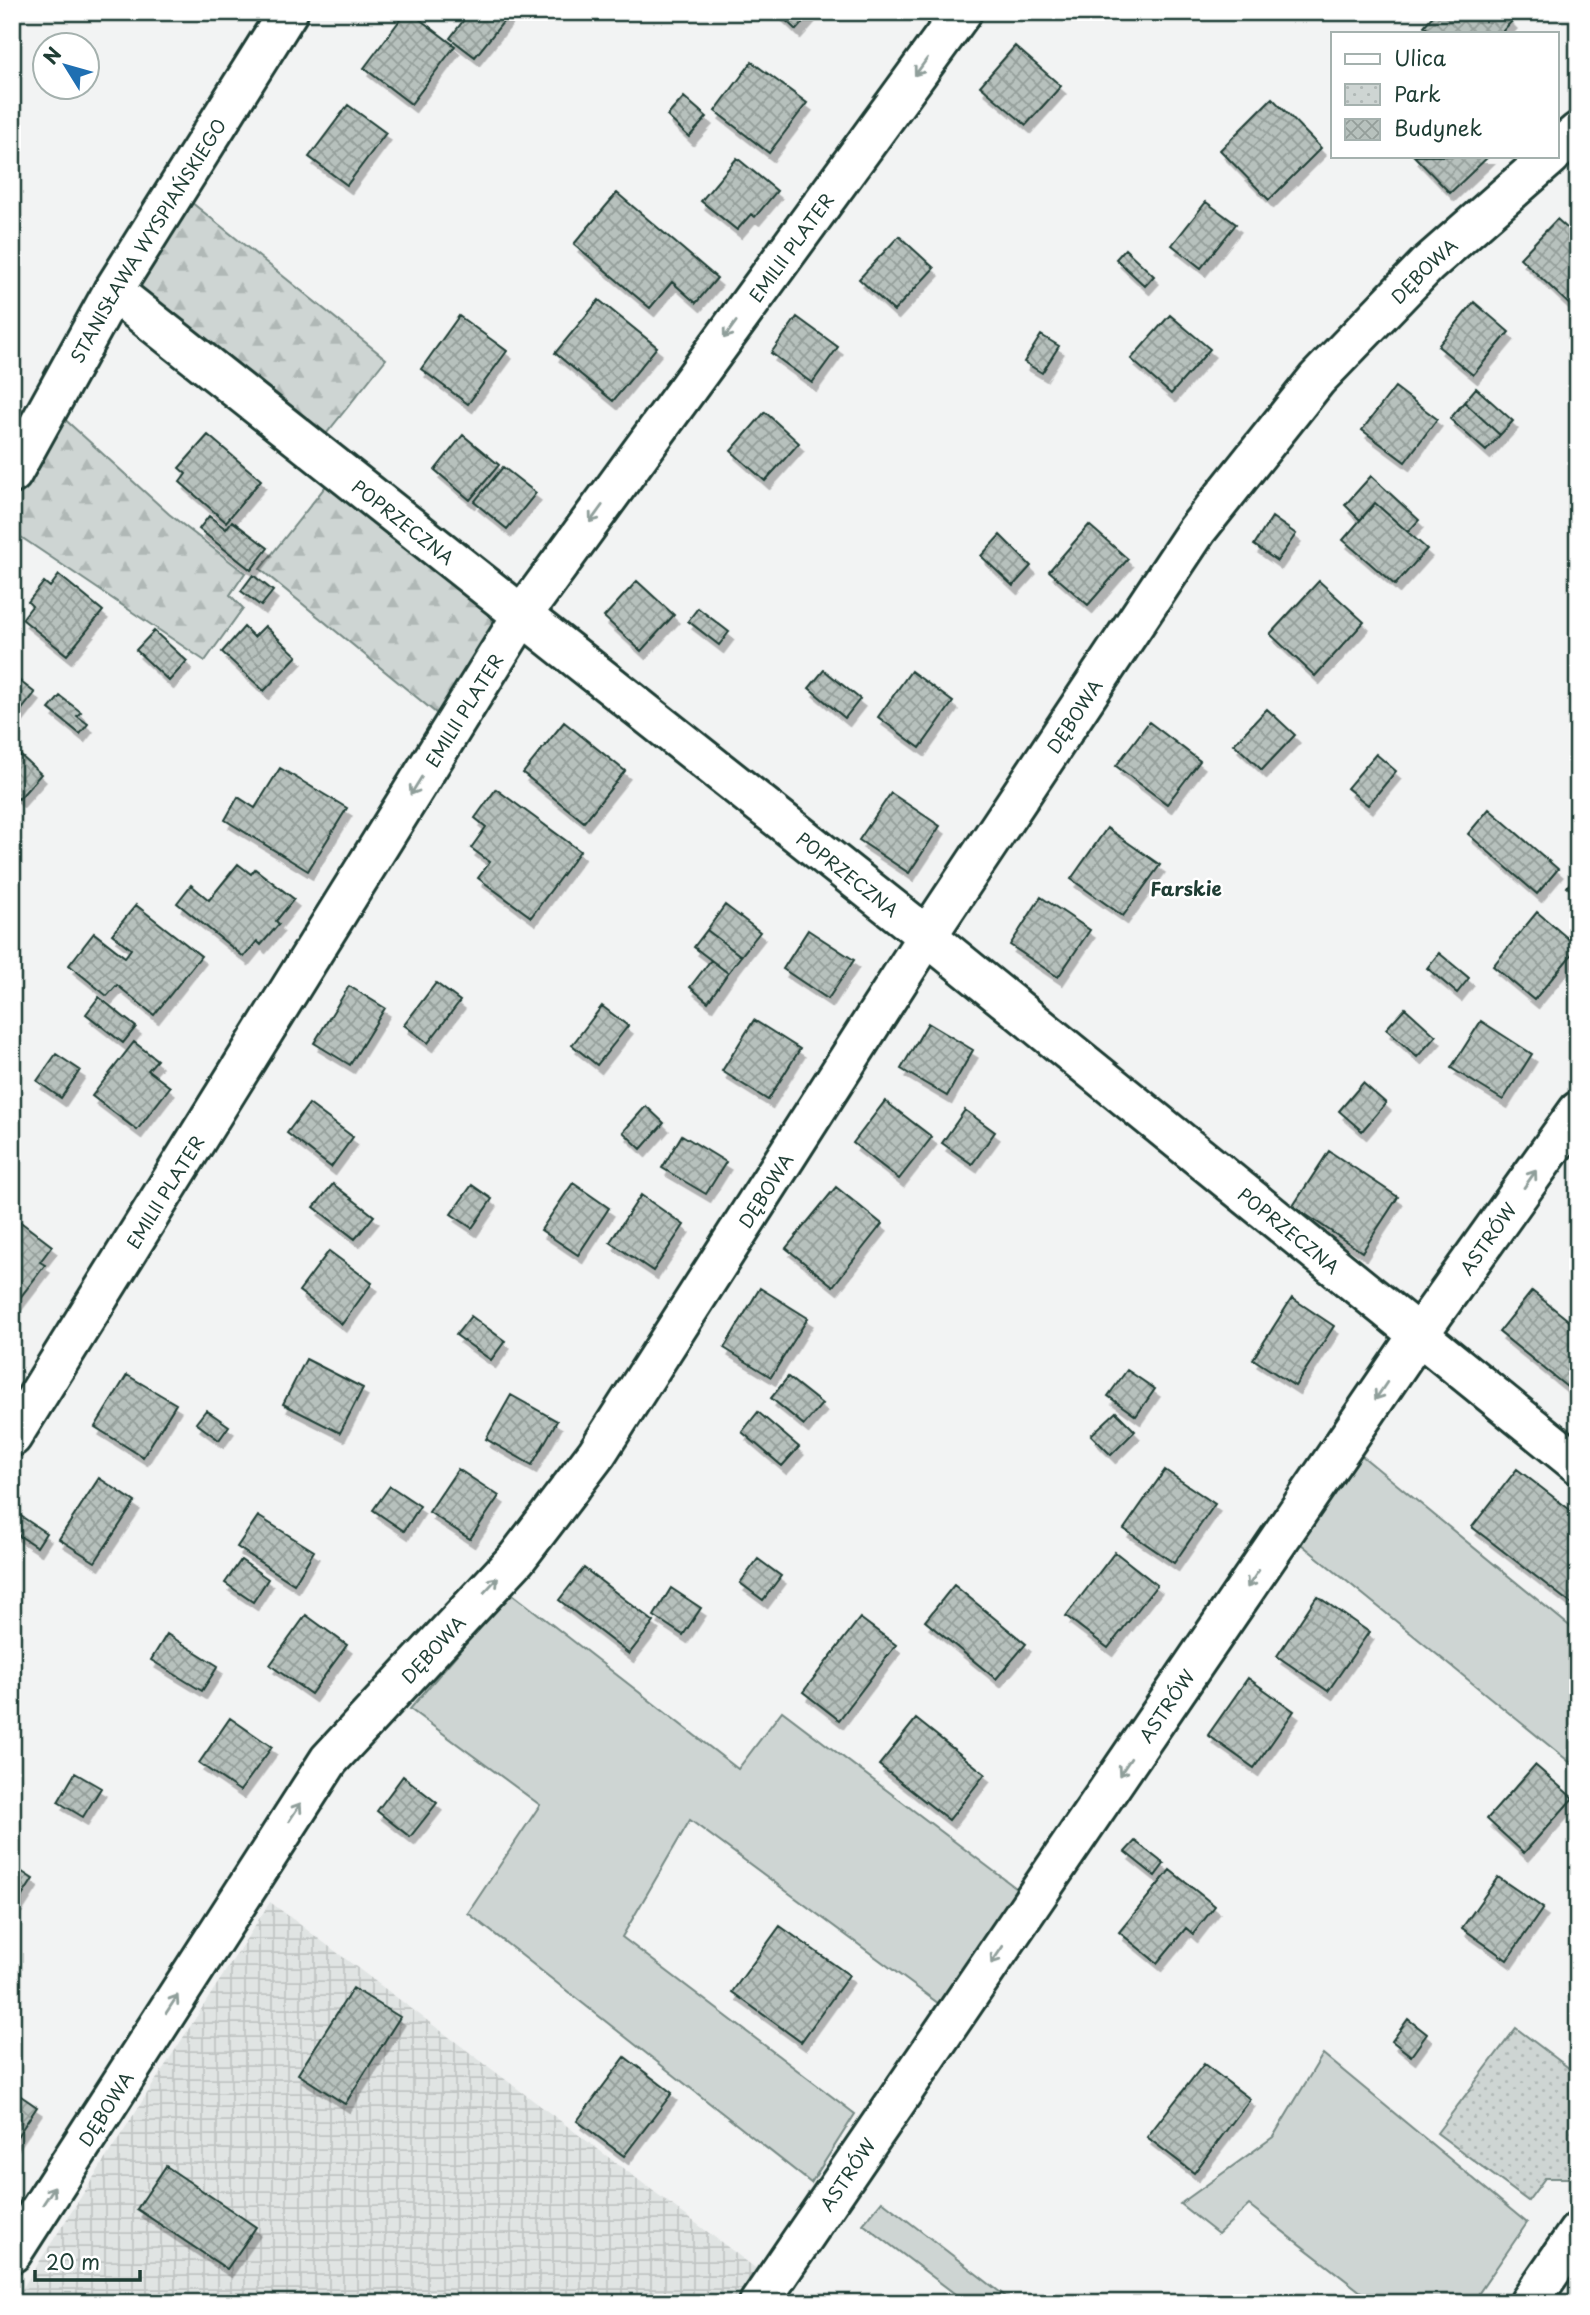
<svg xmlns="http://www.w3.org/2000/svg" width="1590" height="2315" font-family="'Playpen Sans',sans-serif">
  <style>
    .industrial { fill: url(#industrial-grid) }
    .grass { fill: #ced5d3; stroke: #768984; stroke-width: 2 }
    .forest { fill: url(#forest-firs); stroke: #768984; stroke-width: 2 }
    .park { fill: url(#park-dots); stroke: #768984; stroke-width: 2 }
    .building { fill: url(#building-cross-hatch); stroke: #1f3d34; stroke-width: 2; filter: url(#shadow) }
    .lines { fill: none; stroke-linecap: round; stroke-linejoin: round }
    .minor-casing { stroke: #1f3d34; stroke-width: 44 }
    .major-casing { stroke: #1f3d34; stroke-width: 44 }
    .minor { stroke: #fff; stroke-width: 38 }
    .major { stroke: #fff; stroke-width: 38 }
    .oneway { stroke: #8f9e9a }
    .labels { text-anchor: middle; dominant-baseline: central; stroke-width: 5; stroke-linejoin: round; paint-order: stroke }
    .street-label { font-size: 18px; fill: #1f3d34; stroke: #fff }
    .neighbourhood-label { font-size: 19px; font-weight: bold; fill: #1f3d34; stroke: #fff }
  </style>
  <defs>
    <pattern id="industrial-grid" width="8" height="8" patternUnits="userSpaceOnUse" patternTransform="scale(1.75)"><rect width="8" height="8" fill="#e0e4e3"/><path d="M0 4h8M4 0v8" fill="none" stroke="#c0c4c3"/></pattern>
    <pattern id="forest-firs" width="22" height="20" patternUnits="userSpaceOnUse" patternTransform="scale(1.75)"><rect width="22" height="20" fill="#ced5d3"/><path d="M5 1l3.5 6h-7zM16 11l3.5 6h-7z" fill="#b0b8b6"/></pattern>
    <pattern id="park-dots" width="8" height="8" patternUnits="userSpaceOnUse" patternTransform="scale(1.75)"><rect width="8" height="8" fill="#ced5d3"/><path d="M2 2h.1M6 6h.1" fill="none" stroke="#b0b8b6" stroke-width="1.8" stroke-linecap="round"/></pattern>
    <pattern id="building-cross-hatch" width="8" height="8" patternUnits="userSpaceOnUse" patternTransform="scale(1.75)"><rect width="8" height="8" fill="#b7c1bd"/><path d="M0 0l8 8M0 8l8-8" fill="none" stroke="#949e9a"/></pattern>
    <filter id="shadow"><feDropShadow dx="4.5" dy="8" stdDeviation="0" flood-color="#0004"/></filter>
  </defs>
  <rect width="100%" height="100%" fill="#f2f3f3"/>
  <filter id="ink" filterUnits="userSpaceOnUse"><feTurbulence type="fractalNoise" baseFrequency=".0143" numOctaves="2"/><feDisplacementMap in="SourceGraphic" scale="14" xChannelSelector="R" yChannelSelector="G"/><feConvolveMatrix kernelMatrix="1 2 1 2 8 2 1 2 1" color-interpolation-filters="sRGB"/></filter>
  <g filter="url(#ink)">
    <path class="industrial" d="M270,1902L758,2270L736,2303H13Z"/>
    <path class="grass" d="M1361,1455L1578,1633V1769L1301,1544Z
      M510,1592L738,1769L782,1711L1016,1888L946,2009L690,1820L622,1937L855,2114L811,2183L468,1913L540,1805L410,1709Z
      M1323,2054L1527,2223L1472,2303H1375L1249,2205L1218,2234L1180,2204L1273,2137Z
      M882,2201L1014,2303H967L863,2224Z"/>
    <path class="forest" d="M186,198L386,359L322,439L126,287Z
      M60,415L169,514L245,573L230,595L243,608L205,661L12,531V483Z
      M329,482L488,610L496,629L442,718L260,569Z"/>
    <path class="park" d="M1516,2028L1578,2075V2164L1568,2178H1545L1528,2201L1437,2133Z"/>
    <path class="building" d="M406,12H410L455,46L411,104L364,68Z
      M470,12H503L508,16L475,57L450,38Z
      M777,12H812L796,30Z
      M1436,12H1503L1512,21L1501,33H1432L1424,26Z
      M1015,46L1061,86L1026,125L980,86Z
      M752,62L807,103L769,153L715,111Z
      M684,97L707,117L689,137L667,116Z
      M1272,98L1321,148L1269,200L1220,150Z
      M348,105L386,133L347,185L309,157Z
      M1414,156H1489L1450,193Z
      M737,158L777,191L755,217L751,214L737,230L701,201Z
      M617,193L717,278L696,303L672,282L650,308L574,244Z
      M1206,202L1236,224L1201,268L1172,245Z
      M1557,219L1578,238V303L1573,308L1520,258Z
      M899,236L934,268L894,311L859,279Z
      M1125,249L1154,276L1145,286L1116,259Z
      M599,300L657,347L613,401L555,353Z
      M1474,302L1509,332L1473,375L1438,346Z
      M1170,315L1210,349L1171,394L1131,359Z
      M459,316L507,351L468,404L421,369Z
      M797,317L838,347L812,383L771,353Z
      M1041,335L1059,346L1042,373L1024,362Z
      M1395,387L1437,419L1405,462L1362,430Z
      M1476,388L1513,421L1500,435L1464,402Z
      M1464,402L1500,435L1486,451L1450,419Z
      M765,412L799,443L765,481L731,451Z
      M208,435L261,480L226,522L180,482L186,474L179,468Z
      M463,435L499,465L470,500L435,470Z
      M503,467L536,493L507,529L474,502Z
      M1371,476L1419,520L1408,532L1375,503L1360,520L1345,505Z
      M1375,503L1427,549L1395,585L1343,540Z
      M209,516L226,529L232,521L268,548L251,570L199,529Z
      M1272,517L1296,534L1277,561L1254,545Z
      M1089,525L1128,559L1088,605L1049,571Z
      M1000,535L1031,566L1013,586L981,556Z
      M59,575L103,611L67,655L22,619L32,606L28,602L44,582L50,587Z
      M253,575L273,591L261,606L241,591Z
      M637,581L674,615L641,651L604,617Z
      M1319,581L1364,622L1315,676L1270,634Z
      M698,608L729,632L719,645L688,621Z
      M265,626L297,656L264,691L222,652L244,627L254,637Z
      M154,631L187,661L169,681L136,650Z
      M824,670L860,699L845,718L809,688Z
      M911,671L953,702L920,748L878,717Z
      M12,675L35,693L12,722Z
      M60,696L81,712L77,716L88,724L80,734L49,709Z
      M1267,709L1295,735L1262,770L1234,744Z
      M564,722L625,771L584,822L523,773Z
      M1149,722L1200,761L1167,804L1116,766Z
      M19,754L41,774L19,799L12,793V762Z
      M1376,754L1396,771L1368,805L1347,788Z
      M280,768L347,808L308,871L225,820L238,797L255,808Z
      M496,789L580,851L531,917L478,878L490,862L471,848L486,827L475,818Z
      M891,793L940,826L909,873L859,840Z
      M1489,809L1558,869L1537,894L1468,834Z
      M1107,828L1160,865L1123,916L1071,879Z
      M238,864L251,874L255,869L294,899L276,921L279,924L261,945L257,941L244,957L177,903L191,885L209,900Z
      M1578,871V895L1567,887Z
      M1041,897L1090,930L1058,977L1010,945Z
      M136,905L201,956L154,1015L117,985L107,996L69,965L94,933L125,957L131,949L112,934Z
      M725,905L760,932L741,956L707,930Z
      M1537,912L1578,947L1534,1000L1493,966Z
      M707,930L741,956L728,973L694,947Z
      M808,930L854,960L828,999L783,969Z
      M1439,953L1469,978L1457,993L1427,968Z
      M711,960L728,973L708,1002L690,987Z
      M436,983L460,1001L428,1043L404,1025Z
      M349,986L385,1008L350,1065L314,1043Z
      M99,997L136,1027L123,1043L86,1014Z
      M602,1006L628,1026L597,1065L572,1045Z
      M1405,1008L1436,1036L1417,1057L1386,1029Z
      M754,1020L800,1049L768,1100L722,1071Z
      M1481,1021L1532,1054L1503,1100L1451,1068Z
      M928,1023L973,1050L947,1096L901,1069Z
      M134,1042L157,1060L148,1070L170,1087L137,1130L92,1096Z
      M56,1054L80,1070L61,1098L37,1081Z
      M1363,1083L1386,1103L1362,1131L1339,1111Z
      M885,1101L932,1137L899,1179L853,1143Z
      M309,1104L353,1137L331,1167L287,1133Z
      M646,1106L664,1123L641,1149L623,1132Z
      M965,1110L995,1132L972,1164L942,1143Z
      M682,1135L726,1162L706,1194L662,1168Z
      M1329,1151L1398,1197L1362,1252L1293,1206Z
      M573,1183L609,1208L578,1255L541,1230Z
      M333,1184L374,1216L355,1239L314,1207Z
      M472,1185L492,1199L472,1228L451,1214Z
      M836,1187L882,1224L833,1286L786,1248Z
      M641,1195L684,1225L653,1271L610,1242Z
      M18,1220L52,1246L40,1262L45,1265L16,1303L12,1300V1227Z
      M329,1251L372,1283L342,1324L299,1291Z
      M760,1288L808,1318L771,1377L724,1348Z
      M1532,1291L1578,1328V1396L1499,1332Z
      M1292,1298L1334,1326L1295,1386L1253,1359Z
      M471,1316L505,1341L491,1360L456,1335Z
      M306,1359L363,1388L340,1433L283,1404Z
      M1127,1370L1155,1389L1136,1416L1108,1396Z
      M127,1375L176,1404L143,1457L95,1427Z
      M788,1377L822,1404L804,1425L771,1398Z
      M511,1395L557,1421L532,1465L486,1439Z
      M206,1410L229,1426L219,1440L196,1423Z
      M758,1412L799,1447L782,1466L742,1432Z
      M1116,1412L1135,1431L1111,1455L1091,1435Z
      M458,1469L499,1496L470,1539L429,1512Z
      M1517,1469L1578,1516V1609L1472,1527Z
      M1165,1470L1215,1504L1174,1563L1124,1529Z
      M99,1478L135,1502L95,1562L59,1539Z
      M390,1486L420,1506L404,1531L373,1510Z
      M12,1510L46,1533L37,1547L12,1531Z
      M258,1516L314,1551L294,1584L237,1547Z
      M1115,1552L1157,1585L1108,1648L1066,1616Z
      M758,1559L781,1576L763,1600L740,1583Z
      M241,1560L268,1579L253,1602L225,1583Z
      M584,1568L654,1622L629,1654L559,1600Z
      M954,1585L1026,1644L996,1679L925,1621Z
      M671,1588L701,1608L683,1635L654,1616Z
      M1317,1596L1369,1632L1328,1691L1277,1656Z
      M306,1615L347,1645L311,1694L270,1665Z
      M860,1618L896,1645L839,1720L803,1692Z
      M167,1634L218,1666L202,1691L151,1660Z
      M1248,1678L1294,1711L1254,1768L1208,1735Z
      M230,1718L272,1747L240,1791L199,1763Z
      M916,1719L985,1774L949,1820L879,1765Z
      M1535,1765L1573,1798L1524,1853L1487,1819Z
      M75,1773L101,1788L83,1817L58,1802Z
      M403,1776L437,1803L410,1837L377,1811Z
      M1135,1841L1164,1864L1155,1876L1125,1852Z
      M13,1866L33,1879L17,1904L12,1900Z
      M1170,1870L1215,1906L1193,1934L1186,1928L1157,1963L1119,1932Z
      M1498,1877L1543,1908L1507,1960L1462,1928Z
      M780,1926L849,1975L801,2042L732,1992Z
      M353,1988L400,2017L345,2104L298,2074Z
      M1408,2019L1427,2034L1411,2056L1392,2041Z
      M625,2057L672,2093L624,2156L577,2121Z
      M1204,2064L1250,2099L1194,2173L1147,2137Z
      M12,2090L37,2107L12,2144Z
      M166,2166L256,2227L227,2269L137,2209Z"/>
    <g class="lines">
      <defs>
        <g id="minor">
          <path d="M1557,150L1578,132"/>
          <path id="s1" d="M113,291L927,936L1578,1464"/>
          <path id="s2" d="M12,474L113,291L288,12"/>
          <path id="s3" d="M12,1437L523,614L962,12"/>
          <path id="s4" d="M12,2253L329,1760L517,1558L597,1453L927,936L1197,530L1317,379L1427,265L1551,156"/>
          <path id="s5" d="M759,2303L1419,1334L1578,1111"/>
        </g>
        <path id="major" d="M1529,2303L1578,2232"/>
      </defs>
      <use href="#minor" class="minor-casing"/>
      <use href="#major" class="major-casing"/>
      <use href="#minor" class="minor"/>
      <use href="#major" class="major"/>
    </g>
    <defs><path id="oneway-shaft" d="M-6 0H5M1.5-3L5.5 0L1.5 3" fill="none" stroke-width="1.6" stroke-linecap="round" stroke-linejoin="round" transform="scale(1.75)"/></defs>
    <g class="oneway">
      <use href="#oneway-shaft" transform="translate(921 67) rotate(126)"/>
      <use href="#oneway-shaft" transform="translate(730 330) rotate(126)"/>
      <use href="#oneway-shaft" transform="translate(596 514) rotate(126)"/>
      <use href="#oneway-shaft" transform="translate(416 786) rotate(122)"/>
      <use href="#oneway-shaft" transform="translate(1530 1179) rotate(-55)"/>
      <use href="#oneway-shaft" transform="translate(1381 1391) rotate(124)"/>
      <use href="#oneway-shaft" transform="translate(1253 1579) rotate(124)"/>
      <use href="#oneway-shaft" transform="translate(491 1585) rotate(-47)"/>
      <use href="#oneway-shaft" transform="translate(1125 1767) rotate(124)"/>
      <use href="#oneway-shaft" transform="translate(295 1812) rotate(-57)"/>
      <use href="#oneway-shaft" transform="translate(997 1955) rotate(124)"/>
      <use href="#oneway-shaft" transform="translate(172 2004) rotate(-57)"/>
      <use href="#oneway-shaft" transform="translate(49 2195) rotate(-57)"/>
    </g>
  </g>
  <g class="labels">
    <g class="street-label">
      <text stroke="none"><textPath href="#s2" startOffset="270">STANISŁAWA WYSPIAŃSKIEGO</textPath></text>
      <text stroke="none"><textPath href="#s3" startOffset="1423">EMILII PLATER</textPath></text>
      <text stroke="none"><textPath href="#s4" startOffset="2440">DĘBOWA</textPath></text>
      <text stroke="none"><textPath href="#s1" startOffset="371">POPRZECZNA</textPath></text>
      <text stroke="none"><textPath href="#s3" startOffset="856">EMILII PLATER</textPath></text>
      <text stroke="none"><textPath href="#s4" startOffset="1872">DĘBOWA</textPath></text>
      <text stroke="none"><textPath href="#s1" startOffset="938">POPRZECZNA</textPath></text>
      <text stroke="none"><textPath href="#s4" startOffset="1306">DĘBOWA</textPath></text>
      <text stroke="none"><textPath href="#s3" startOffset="289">EMILII PLATER</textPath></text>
      <text stroke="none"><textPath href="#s1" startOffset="1505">POPRZECZNA</textPath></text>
      <text stroke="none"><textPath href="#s5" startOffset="1290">ASTRÓW</textPath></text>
      <text stroke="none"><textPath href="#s4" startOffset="738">DĘBOWA</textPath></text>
      <text stroke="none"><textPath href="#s5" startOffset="723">ASTRÓW</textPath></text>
      <text stroke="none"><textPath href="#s4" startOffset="172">DĘBOWA</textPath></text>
      <text stroke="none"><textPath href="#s5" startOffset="156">ASTRÓW</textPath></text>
    </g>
    <g class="neighbourhood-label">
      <text x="1186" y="888">Farskie</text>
    </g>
  </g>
  <rect width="1590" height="2315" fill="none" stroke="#fff" stroke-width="42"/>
  <rect x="21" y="21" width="1548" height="2273" fill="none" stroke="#1f3d34" stroke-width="2.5" filter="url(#ink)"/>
  <rect x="1331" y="32" width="228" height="126" fill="#ffffff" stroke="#a5b1ae" stroke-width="2"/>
  <rect x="1345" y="54" width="35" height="10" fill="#ffffff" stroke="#a5b1ae" stroke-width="2"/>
  <text x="1394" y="66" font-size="21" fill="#1f3d34">Ulica</text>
  <rect x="1345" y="84" width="35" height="21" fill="url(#park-dots)" stroke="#a5b1ae" stroke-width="2"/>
  <text x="1394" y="102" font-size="21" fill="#1f3d34">Park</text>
  <rect x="1345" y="119" width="35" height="21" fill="url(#building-cross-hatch)" stroke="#a5b1ae" stroke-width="2"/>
  <text x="1394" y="136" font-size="21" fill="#1f3d34">Budynek</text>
  <g transform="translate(66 66) rotate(307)"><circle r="33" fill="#ffffff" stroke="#a5b1ae" stroke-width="2"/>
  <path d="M0-5L12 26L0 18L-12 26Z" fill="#1f6fb2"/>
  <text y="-10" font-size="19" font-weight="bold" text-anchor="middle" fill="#1f3d34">N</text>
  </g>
  <path d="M35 2270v10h105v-10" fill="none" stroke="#1f3d34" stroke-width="3.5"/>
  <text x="46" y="2270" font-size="21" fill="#1f3d34" stroke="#ffffff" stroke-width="5" paint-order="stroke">20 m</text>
</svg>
